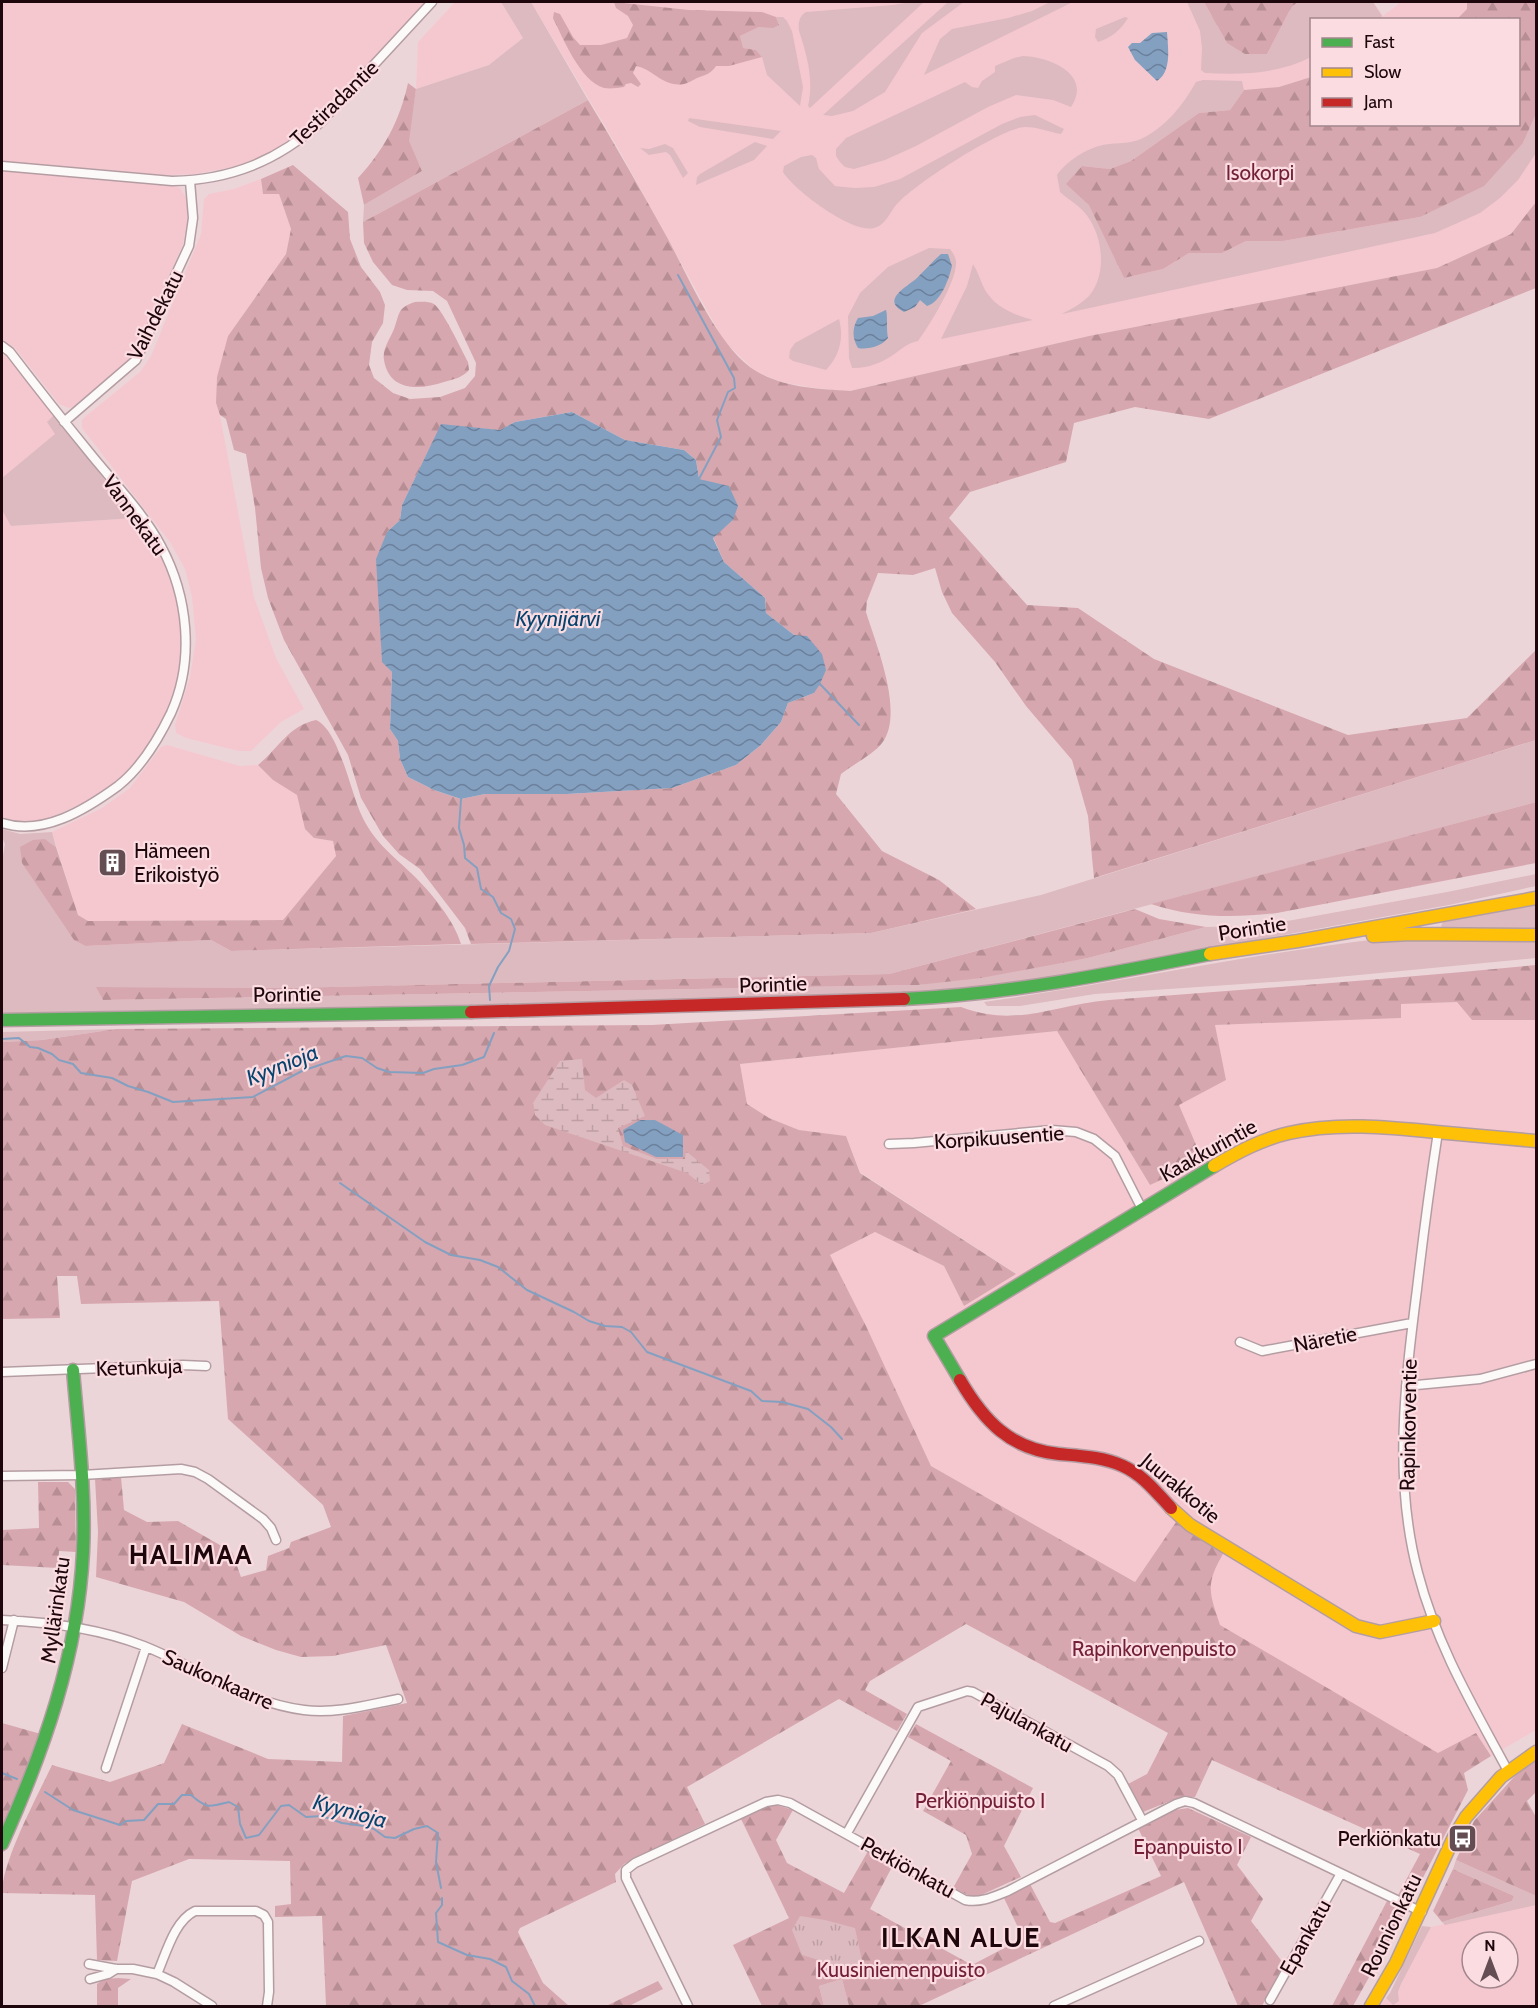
<svg xmlns="http://www.w3.org/2000/svg" width="1538" height="2008" font-family="Cabin,sans-serif">
  <style>
    .built { fill: #f5c8d0; fill-rule: evenodd }
    .grass { fill: #ddbabf }
    .forest { fill: url(#forest-firs); fill-rule: evenodd }
    .wetland { fill: url(#wetland-marsh) }
    .park { fill: url(#park-tufts) }
    .water { fill: url(#water-waves) }
    .lines { fill: none; stroke-linecap: round; stroke-linejoin: round }
    .stream { stroke: #84a0c1; stroke-width: 2 }
    .street-casing { stroke: #b49da2; stroke-width: 11 }
    .fast-casing { stroke: #b49da2; stroke-width: 15 }
    .slow-casing { stroke: #b49da2; stroke-width: 15 }
    .jam-casing { stroke: #b49da2; stroke-width: 15 }
    .street { stroke: #fcf9f9; stroke-width: 8 }
    .fast { stroke: #4caf50; stroke-width: 12 }
    .slow { stroke: #ffc107; stroke-width: 12 }
    .jam { stroke: #c62828; stroke-width: 12 }
    .labels { text-anchor: middle; dominant-baseline: central; stroke-width: 4.5; stroke-linejoin: round; paint-order: stroke }
    .street-label { font-size: 21px; fill: #1d060c; stroke: #fadce1 }
    .park-label { font-size: 21px; fill: #721f37; stroke: #fadce1 }
    .poi-label { font-size: 21px; fill: #1d060c; stroke: #fadce1; text-anchor: start }
    .water-label { font-size: 22px; font-style: italic; fill: #06436f; stroke: #fadce1 }
    .district-label { font-size: 27px; font-weight: bold; letter-spacing: 1.5px; fill: #1d060c; stroke: #fadce1 }
  </style>
  <defs>
    <pattern id="forest-firs" width="22" height="20" patternUnits="userSpaceOnUse" patternTransform="scale(1.5)"><rect width="22" height="20" fill="#d7a7af"/><path d="M5 1l3.5 6h-7zM16 11l3.5 6h-7z" fill="#b88e95"/></pattern>
    <pattern id="wetland-marsh" width="20" height="14" patternUnits="userSpaceOnUse" patternTransform="scale(1.5)"><rect width="20" height="14" fill="#ddbabf"/><path d="M1 5h8M5 5V1M11 12h8M15 12V8" fill="none" stroke="#bd9ea3"/></pattern>
    <pattern id="park-tufts" width="24" height="20" patternUnits="userSpaceOnUse" patternTransform="scale(1.5)"><rect width="24" height="20" fill="#ddbabf"/><path d="M3 7l-1-3M5 7V3M7 7l1-3M15 17l-1-3M17 17v-4M19 17l1-3" fill="none" stroke="#bd9ea3"/></pattern>
    <pattern id="water-waves" width="16" height="10" patternUnits="userSpaceOnUse" patternTransform="scale(1.5)"><rect width="16" height="10" fill="#84a0c1"/><path d="M0 5q4-4 8 0t8 0" fill="none" stroke="#6b809b"/></pattern>
  </defs>
  <rect width="100%" height="100%" fill="#ecd5d8"/>
  <path class="built" d="M2,2H426L328,109L307,128L283,145L256,160L228,168L195,174L167,175L2,161Z
    M455,2H501L523,38L489,65L416,89L418,42Z
    M531,2H1204L1227,43L1274,39L1299,2H1373L1383,16L1401,2H1467V9L1457,19L1312,20L1311,77L1279,87L1244,90L1131,161L1523,143L1536,114V202L1511,234L1437,268L1089,336L849,391L815,388L781,382L755,371L724,341L618,148ZM1167,33V66L1132,43H1140Z
    M2,170L174,186L180,188L187,199V222L183,244L136,350L126,365L74,407L69,408L59,404L15,348L2,339Z
    M261,179L263,194H279L291,229L286,254L228,336L216,403L220,415L254,597L276,658L304,709L281,722L251,751H239L186,738L176,733L175,725L190,677L196,639L192,597L185,569L170,542L82,428V420L86,416L140,372L151,356L201,234L204,199L209,194L234,189Z
    M2,353L19,370L54,415L56,434L2,478Z
    M2,510L12,526L135,518L157,549L166,567L175,593L181,620L182,645L178,678L169,705L157,731L142,755L120,779L96,797L47,819L32,822L15,821L2,817Z
    M167,745L240,766L258,765L273,780L298,795L305,829L314,838L333,841L336,856L283,920L88,921L78,915L52,832L102,808L130,788L161,747Z
    M1458,1002L1472,1020H1536V1730L1491,1756L1476,1733L1438,1754L1219,1625L1209,1590L1212,1572L1223,1552L1177,1522L1135,1582L931,1466L866,1326L830,1255L875,1232L944,1266L964,1306L1015,1273L860,1172L846,1136L799,1130L769,1118L747,1104L740,1064L1057,1031L1150,1185L1178,1105L1214,1025L1400,1018L1401,1004Z
    M1536,1903V2006H1379L1386,1998L1393,2005L1401,1984L1431,1927ZM1472,1942H1508V1978H1472Z"/>
  <path class="grass" d="M501,2H531L588,100L363,222L364,205L422,171L408,141L416,89L489,65L523,38Z
    M910,2H924L810,108L808,106C814,80 807,55 799,31C798,24 799,16 806,12L893,5Z
    M948,2H964L922,33L885,92L853,111L832,116L823,115Z
    M1050,2H1073L924,75L940,39L952,29L1008,18L1032,11Z
    M1187,2H1204L1227,43L1267,54L1292,6L1299,2H1373L1382,16L1379,20H1312L1311,57C1278,74 1242,75 1205,73L1201,70L1202,48L1200,31Z
    M776,17H783L787,21L792,31L803,87L800,106L767,75L762,57L756,50L742,48L740,36L759,27L779,25Z
    M1125,17L1128,18C1121,30 1111,38 1098,42L1095,37L1096,29Z
    M1023,56C1049,57 1093,74 1071,107L1053,100L1016,95L988,107L916,146L885,160L854,169L845,167L840,162L836,156V149L846,138L965,82L972,87L978,88L982,81L995,72V66L1014,58Z
    M1203,80L1242,81L1244,90L1230,110L1199,113L1131,161L1110,169L1082,166L1067,184L1089,204L1124,278L1163,269L1189,253H1222L1246,241H1283L1420,217L1523,143L1536,114V153L1518,180L1500,198L1480,213L1435,233L1062,314C1071,309 1081,304 1089,296C1107,275 1103,238 1088,217C1081,206 1070,201 1060,192L1057,175C1065,163 1084,150 1099,146C1112,142 1128,145 1141,139C1166,127 1183,105 1196,82Z
    M1035,115L1064,129L1061,134C1049,132 1038,127 1025,127C1001,128 917,183 899,202C890,210 887,225 874,228C852,234 794,190 783,172L784,166L801,157L812,155L816,158L819,169L835,186L855,188L874,187L900,179L1002,124L1020,117Z
    M689,118L781,131L773,139L700,127L688,121Z
    M755,142L767,146L754,160L696,185L697,177L700,174Z
    M665,144L673,148L688,173L683,178L670,155L666,152L649,155L640,148L649,149Z
    M929,248L950,249C953,253 955,256 956,261C958,280 929,326 918,341C907,343 902,349 893,355C881,363 866,369 852,368L849,358L848,316L860,293L888,267Z
    M973,264C978,272 981,282 985,290C996,308 1015,315 1033,320L941,339L967,286Z
    M839,319C844,338 840,355 826,370L793,361L789,358L790,350L795,343Z
    M54,415L135,518L11,526L2,510V478L55,434L47,422Z
    M1536,740V802L889,974L288,988L97,987L103,1000L918,985L1088,958L1206,927L1243,926L1282,922L1447,892L1536,874V886L1449,905L1025,982L955,991L675,1001L2,1013V862L5,844L2,837V829L20,834L52,832L56,847L45,839L86,946L211,940L231,951L871,933L1041,895Z
    M1536,905V930L1443,928L1441,926L1443,922Z
    M1387,938L1536,939V958L1317,979L1095,994L1020,1006H987L984,1002C1119,983 1252,953 1387,938Z
    M116,1029L42,1040L2,1042V1032Z
    M1456,1860L1536,1896V1905L1445,1925L1442,1922L1512,1901L1514,1896L1453,1869Z
    M1422,1926L1431,1927L1401,1984L1398,1992L1399,2001L1393,2005L1386,1998L1390,1993Z
    M842,1979L849,2006H824L819,1986Z"/>
  <path class="forest" d="M614,2L689,10L762,12L776,17L779,25L773,28L759,27L740,36L743,48L756,50L762,57L729,66H716C711,74 705,75 697,78C693,80 688,83 684,84C664,88 653,69 636,66L633,73L641,84L638,87L631,83L626,84L624,87C618,88 610,89 604,88C580,81 563,38 553,18L554,12L560,14L573,37L580,45H601L627,38L633,25L628,16L616,8Z
    M1204,2H1299L1292,6L1267,54H1245L1227,43Z
    M1467,2H1536V114L1523,143L1484,186L1420,217L1283,241H1246L1222,253H1189L1163,269L1124,278L1089,205L1066,184L1082,166L1110,169L1131,161L1199,113L1230,110L1244,90L1279,87L1311,77L1312,124H1518V20L1457,19L1467,9Z
    M408,83L416,89L409,141L422,171L364,205L358,178C384,150 400,120 408,83Z
    M588,100C616,146 642,192 668,239C689,278 719,349 756,371C784,388 818,389 850,391L1089,336L1437,268L1511,234L1536,202V288L1209,419L1135,407L1074,423L1066,462L970,492L949,518L1027,605L1078,608L1154,659L1348,735L1467,718L1536,650V740L1094,878L1088,816L1072,760L1026,706L995,662L952,613L942,592L935,568L913,575L878,573L867,601L866,612C876,645 905,713 882,743C874,754 852,765 841,774L836,794L882,851L939,880L976,909L871,933L471,944L465,928L420,869L399,854L383,836L361,798L348,755L284,640L268,598L261,568L255,508L246,454L234,450L226,419L220,415L216,403L217,377L228,336L286,254L291,229L279,194H263L261,179L293,165L348,212L350,239L361,267L380,292L385,305L383,323L372,342L369,365L374,378L393,393L410,399L440,397L465,388L475,376L476,363L447,301L433,291L407,290L392,285L373,262L364,243L363,222ZM572,412L625,440L684,450L696,460L699,479L733,520L713,537L724,562L765,598L766,613L794,635L814,693L788,703L781,722L761,745L736,765L672,788L567,794H485L461,799L434,790L408,777L400,759L398,741L390,729L392,672L382,661L381,628L387,532L400,520L402,505L441,425L500,430L515,422Z
    M415,302C421,302 428,301 434,304C444,312 461,349 468,362L469,370C462,378 454,379 444,382C420,390 389,392 384,360C382,349 390,339 394,329C400,313 397,308 415,302Z
    M316,720C339,730 351,793 361,814C373,841 391,854 411,873C430,891 454,920 461,944L231,951L211,940L86,946L74,940L22,863L20,847L33,840L45,839L56,847L78,915L88,921L283,920L336,856L333,841L314,838L305,829L297,795L273,780L258,765C279,748 288,726 316,720Z
    M1536,802V863L1277,913C1234,918 1193,918 1151,904Z
    M1135,909L1159,919L1206,927L1088,958L981,978L918,985L103,1000L96,987L288,988L889,974Z
    M1536,965V1020H1472L1457,1002L1401,1004V1018L1215,1025L1226,1080L1179,1105L1203,1161L1150,1185L1057,1031L740,1064L747,1104L769,1118L799,1130L846,1136L860,1173L1016,1274L964,1306L944,1266L875,1232L830,1255L866,1326L931,1466L1135,1582L1176,1522L1187,1530L1224,1552C1205,1585 1209,1591 1220,1625L1438,1753L1476,1733L1491,1756L1464,1773L1468,1790L1411,1901L1398,1895L1420,1854L1212,1760L1195,1797H1180L1143,1812L1128,1784L1147,1774L1168,1733L966,1624L870,1681L865,1690L907,1714L897,1731L839,1699L687,1787L705,1824L624,1864L615,1874L616,1882L520,1928L518,1932L543,1983L569,2006H326L322,1916L275,1917V1906L291,1904L290,1861L189,1859L132,1881L117,1961L97,1960L95,1895L2,1893C2,1861 37,1797 52,1765L110,1782L164,1763L182,1724L268,1759L342,1762L343,1716L407,1703L386,1645L333,1656L301,1657L276,1650L241,1636L184,1602L96,1577L98,1532L95,1479L121,1477L124,1510L147,1522L178,1521L232,1552L241,1577L266,1570L268,1556L289,1548L291,1542L331,1527L323,1505L228,1419L219,1301L81,1304L77,1276H57L60,1318L2,1319V1042L42,1040L116,1029L652,1025L961,1007C1017,1028 1053,1005 1109,1000C1251,989 1394,979 1536,965Z
    M38,1482H68L75,1489L76,1552L59,1551L58,1568L2,1565V1530L39,1528Z
    M2,1723L41,1734L2,1827Z
    M916,1724L1033,1788L1004,1846L1021,1877L979,1896H970L953,1888L972,1854L966,1835L923,1811L951,1761L908,1737Z
    M1536,1759V1792L1527,1801L1536,1817V1896L1456,1860L1474,1821L1514,1777Z
    M777,1805L793,1810L776,1840L787,1863L844,1893L868,1851L893,1865L870,1909L972,1965L1023,1938L1004,1898L1030,1884L1050,1922L1055,1923L1161,1876L1138,1828L1175,1810L1188,1808L1251,1837L1237,1865L1263,1899L1251,1921L1284,1964L1262,2006H1238L1184,1882L919,2006H849L842,1979L819,1986L824,2006H762L733,1945L789,1918L741,1819L767,1806Z
    M1453,1869L1514,1896L1512,1901L1442,1922L1433,1911Z
    M1387,1901L1406,1911L1353,2006H1332Z
    M118,1978L131,1979L118,1988V2006H97V1984L104,1979Z
    M658,1981L663,1989L629,2006H606Z"/>
  <path class="wetland" d="M582,1059L585,1090L596,1098L624,1080L632,1085L645,1116L618,1128L623,1146L657,1159H685L686,1151L709,1170L710,1181L702,1185L687,1173L545,1125L535,1115L533,1103L560,1061Z"/>
  <path class="park" d="M800,1916L825,1920L855,1928L864,1970L856,1973L844,1970L839,1974L825,1962L802,1955L792,1930Z"/>
  <path class="water" d="M1167,32C1168,48 1172,71 1157,81L1135,60L1128,47L1132,43H1140L1152,33Z
    M941,254H948L952,266C949,279 941,302 927,306L920,300L915,307L904,312C880,300 907,287 917,278C925,270 933,261 941,254Z
    M886,310C888,316 886,329 888,338C882,346 868,350 858,348C852,338 852,328 858,318L873,316Z
    M572,412L625,440L684,450L696,460L699,479L729,486L738,506L733,520L713,538L724,562L765,598L766,613L794,635L807,636L822,654L826,670L820,684L814,693L788,703L781,722L761,745L736,765L672,788L567,794H485L461,799L434,790L408,777L400,759L398,741L390,729L392,672L382,662L376,559L387,532L400,520L402,505L441,424L500,430L515,422Z
    M640,1120H655L683,1135V1157H656L625,1142L623,1130Z"/>
  <g class="lines">
    <path class="stream" d="M678,275L734,378L735,388L728,392L717,420L721,437L699,479
      M820,684L859,725
      M461,799L459,828L464,845L465,858L477,868L481,889L493,897L501,913L511,919L515,929L509,951L498,967L489,986L490,1000
      M2,1039L19,1038L30,1047L38,1048L52,1054L59,1060L73,1064L81,1073L112,1078L128,1086L148,1092L173,1102L253,1097L302,1071L346,1056L362,1058L377,1068L389,1072L423,1073L434,1069L462,1065L484,1057L494,1033
      M340,1183L425,1242L451,1255L480,1260L498,1267L527,1290L574,1312L589,1321L605,1326L622,1327L631,1332L647,1352L751,1391L762,1401L782,1402L808,1409L831,1427L842,1439
      M2,1773L17,1779
      M45,1792L73,1810L120,1825L126,1821L144,1820L158,1804H174L182,1795H191C207,1809 209,1807 229,1802L238,1807L240,1824L246,1838L259,1835L281,1806L289,1805L306,1817L322,1816L342,1823L364,1826L374,1829L385,1837L395,1838L414,1829L427,1826L438,1833L436,1862L441,1888
      M442,1898V1905L436,1913L438,1942L467,1955L490,1959L506,1967L512,1981L529,1994L535,2006"/>
    <defs>
      <path id="street" d="M2,166L172,181C231,180 277,161 321,122L432,2
        M2,346L10,352C36,386 62,419 89,452C113,482 143,512 161,546C188,596 195,660 171,713C158,740 142,767 118,786C85,810 43,836 2,823
        M64,422L136,360L189,246L193,218L190,181
        M1438,1132C1430,1184 1423,1237 1417,1289C1405,1383 1393,1480 1418,1573C1437,1646 1473,1706 1508,1771
        M889,1144L914,1143L1052,1130L1076,1132L1094,1139L1115,1156L1142,1209
        M1240,1342L1262,1351L1412,1323
        M2,1372L183,1365L206,1366
        M1406,1386L1480,1379L1536,1364
        M2,1476L82,1475L181,1469L195,1472L208,1479L263,1519L271,1528L276,1540
        M2,1620C50,1622 98,1628 144,1646C197,1667 246,1703 304,1710C336,1714 367,1705 398,1699
        M2,1668L14,1620
        M106,1768L146,1647
        M847,1833L918,1707L967,1691L973,1692L1108,1766L1118,1775L1142,1820
        M89,1964L116,1969H133L157,1974L174,1982L212,2006
        M157,1974C166,1954 174,1921 195,1911H256L264,1915L268,1922L269,1992L267,2006
        M90,1979L108,1974L116,1969
        M1270,2000L1340,1875
        M688,2006L626,1878V1870L635,1863L766,1802L778,1800L790,1803L965,1900C981,1903 993,1897 1008,1891L1176,1804L1185,1801L1194,1803L1422,1912
        M1054,2006L1199,1941"/>
      <path id="fast" d="M904,999C1008,994 1109,974 1210,954
        M2,1020L471,1012
        M960,1380L934,1336L1214,1166
        M2,1844C44,1750 78,1655 83,1552C86,1491 78,1430 73,1370"/>
      <path id="slow" d="M1373,936L1410,934L1536,935
        M1210,954L1298,941L1536,898
        M1214,1166C1238,1152 1262,1139 1289,1133C1337,1122 1387,1127 1436,1132C1469,1135 1503,1138 1536,1141
        M1171,1508L1190,1525L1356,1626L1380,1632L1434,1621
        M1371,2006L1396,1963L1454,1837L1466,1817L1501,1777L1536,1752"/>
      <path id="jam" d="M471,1012L904,999
        M960,1380C984,1421 1010,1449 1059,1454C1081,1456 1103,1457 1123,1466C1143,1475 1156,1492 1171,1508"/>
    </defs>
    <use href="#street" class="street-casing"/>
    <use href="#fast" class="fast-casing"/>
    <use href="#slow" class="slow-casing"/>
    <use href="#jam" class="jam-casing"/>
    <use href="#street" class="street"/>
    <use href="#fast" class="fast"/>
    <use href="#slow" class="slow"/>
    <use href="#jam" class="jam"/>
  </g>
  <defs>
    <symbol id="building-square" viewBox="-11 -11 22 22"><rect x="-9" y="-9" width="18" height="18" rx="4" fill="#654e53" stroke="#fadce1"/><path d="M-4-6H4V6H1V3H-1V6H-4ZM-2.5-4.3h1.7v1.8h-1.7ZM.8-4.3h1.7v1.8H.8ZM-2.5-1h1.7V.8h-1.7ZM.8-1h1.7V.8H.8Z" fill="#fff"/></symbol>
    <symbol id="bus-square" viewBox="-11 -11 22 22"><rect x="-9" y="-9" width="18" height="18" rx="4" fill="#654e53" stroke="#fadce1"/><path d="M-5-6H5V4H4V6H2V4H-2V6H-4V4H-5ZM-3.5-4V0h7V-4ZM-3.5 1.2v1.5H-2V1.2ZM2 1.2v1.5H3.5V1.2Z" fill="#fff"/></symbol>
  </defs>
  <g fill-rule="evenodd">
    <use href="#building-square" x="96" y="846" width="33" height="33"/>
    <use href="#bus-square" x="1446" y="1822" width="33" height="33"/>
  </g>
  <g class="labels">
    <g class="street-label">
      <text transform="translate(334 103) rotate(-44)">Testiradantie</text>
      <text transform="translate(155 315) rotate(-63)">Vaihdekatu</text>
      <text transform="translate(135 515) rotate(54)">Vannekatu</text>
      <text transform="translate(1252 928) rotate(-9)">Porintie</text>
      <text transform="translate(773 984) rotate(-2)">Porintie</text>
      <text transform="translate(287 994) rotate(-1)">Porintie</text>
      <text transform="translate(999 1137) rotate(-4)">Korpikuusentie</text>
      <text transform="translate(1208 1150) rotate(-29)">Kaakkurintie</text>
      <text transform="translate(1325 1339) rotate(-11)">Näretie</text>
      <text transform="translate(139 1367) rotate(-2)">Ketunkuja</text>
      <text transform="translate(1408 1425) rotate(-89)">Rapinkorventie</text>
      <text transform="translate(1181 1488) rotate(40)">Juurakkotie</text>
      <text transform="translate(55 1610) rotate(-82)">Myllärinkatu</text>
      <text transform="translate(218 1679) rotate(24)">Saukonkaarre</text>
      <text transform="translate(1027 1722) rotate(29)">Pajulankatu</text>
      <text transform="translate(908 1867) rotate(29)">Perkiönkatu</text>
      <text transform="translate(1391 1925) rotate(-64)">Rounionkatu</text>
      <text transform="translate(1305 1937) rotate(-61)">Epankatu</text>
    </g>
    <g class="park-label">
      <text x="1260" y="172">Isokorpi</text>
      <text x="1154" y="1648">Rapinkorvenpuisto</text>
      <text x="980" y="1800">Perkiönpuisto I</text>
      <text x="1188" y="1846">Epanpuisto I</text>
      <text x="901" y="1969">Kuusiniemenpuisto</text>
    </g>
    <g class="poi-label">
      <text x="134" y="850">Hämeen<tspan x="134" dy="24">Erikoistyö</tspan></text>
      <text x="1441" y="1838" text-anchor="end">Perkiönkatu</text>
    </g>
    <g class="water-label">
      <text x="558" y="618">Kyynijärvi</text>
      <text transform="translate(282 1065) rotate(-22)">Kyynioja</text>
      <text transform="translate(350 1811) rotate(15)">Kyynioja</text>
    </g>
    <g class="district-label">
      <text x="191" y="1554">HALIMAA</text>
      <text x="961" y="1937">ILKAN ALUE</text>
    </g>
  </g>
  <rect width="1538" height="2008" fill="none" stroke="#1d060c" stroke-width="6"/>
  <rect x="1310" y="18" width="210" height="108" fill="#fadce1" stroke="#a2868c" stroke-width="1.5"/>
  <rect x="1322" y="38" width="30" height="9" fill="#4caf50" stroke="#a2868c" stroke-width="1.5"/>
  <text x="1364" y="48" font-size="18" fill="#1d060c">Fast</text>
  <rect x="1322" y="68" width="30" height="9" fill="#ffc107" stroke="#a2868c" stroke-width="1.5"/>
  <text x="1364" y="78" font-size="18" fill="#1d060c">Slow</text>
  <rect x="1322" y="98" width="30" height="9" fill="#c62828" stroke="#a2868c" stroke-width="1.5"/>
  <text x="1364" y="108" font-size="18" fill="#1d060c">Jam</text>
  <g transform="translate(1490 1960)"><circle r="28" fill="#fadce1" stroke="#a2868c" stroke-width="1.5"/>
  <path d="M0-4.5L10 22L0 15L-10 22Z" fill="#654e53"/>
  <text y="-9" font-size="16" font-weight="bold" text-anchor="middle" fill="#1d060c">N</text>
  </g>
</svg>
